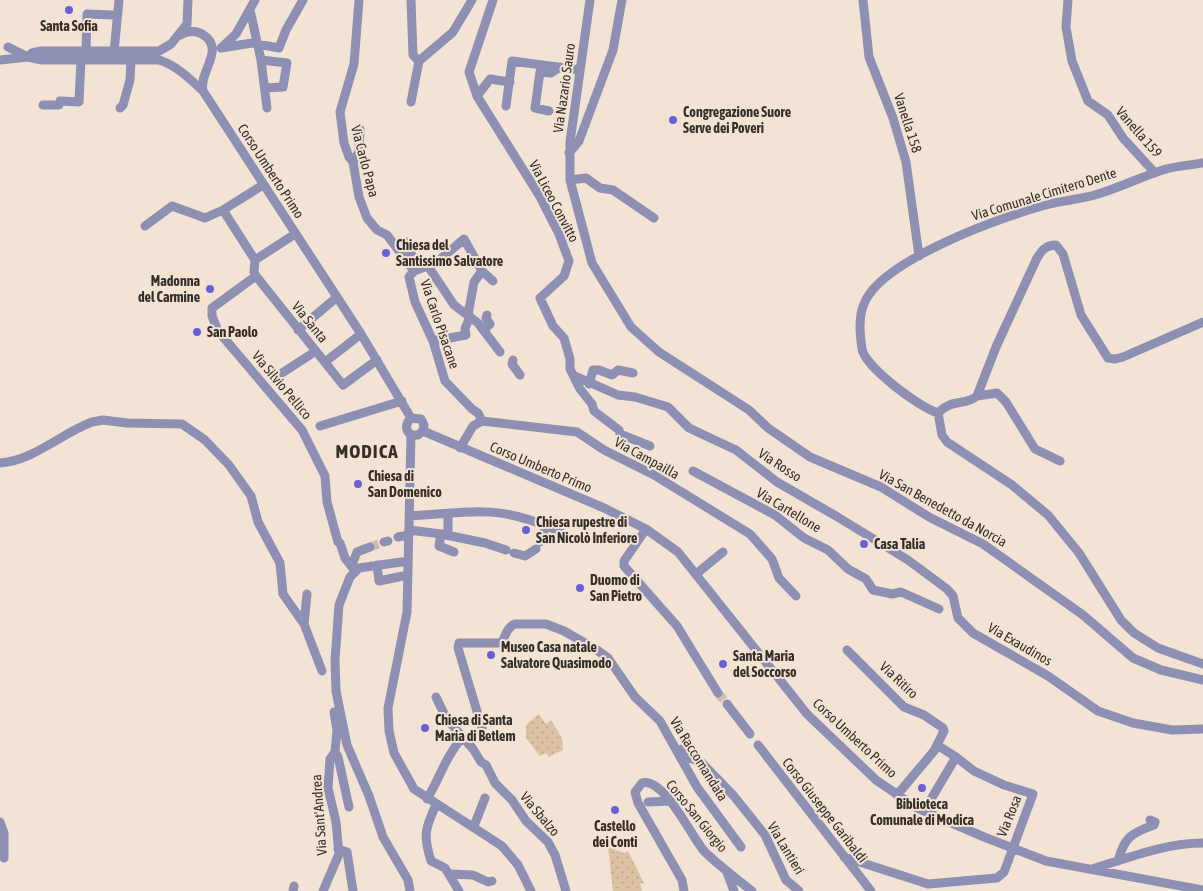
<svg xmlns="http://www.w3.org/2000/svg" width="1203" height="891" font-family="'Asap Condensed',sans-serif">
  <style>
    .garden { fill: url(#garden-dots) }
    .lines { fill: none; stroke-linecap: round; stroke-linejoin: round }
    .minor-tunnel { stroke: #ccbfb2; stroke-width: 9; stroke-dasharray: 9 4.5; stroke-linecap: butt }
    .minor { stroke: #8e90b3; stroke-width: 9 }
    .poi-dot { fill: #6a5fd9; stroke: #f2e3d4; stroke-width: 2 }
    .labels { text-anchor: middle; dominant-baseline: central; stroke-width: 4; stroke-linejoin: round; paint-order: stroke }
    .poi-label { font-size: 14px; font-weight: bold; fill: #352f2a; stroke: #f2e3d4; text-anchor: start }
    .street-label { font-size: 14px; fill: #352f2a; stroke: #f2e3d4 }
    .district-label { font-size: 19px; font-weight: bold; letter-spacing: 1px; fill: #352f2a; stroke: #f2e3d4 }
  </style>
  <defs>
    <pattern id="garden-dots" width="8" height="8" patternUnits="userSpaceOnUse" patternTransform="scale(1.25)"><rect width="8" height="8" fill="#ddc1a3"/><path d="M2 2h.1M6 6h.1" fill="none" stroke="#bea68c" stroke-width="1.8" stroke-linecap="round"/></pattern>
  </defs>
  <rect width="100%" height="100%" fill="#f2e3d4"/>
  <path class="garden" d="M539,714L546,724L551,720L562,738L563,750L549,757L546,753L540,756L526,738V725Z
    M608,847L624,853L628,851L644,883L640,884L642,891H613Z"/>
  <g class="lines">
    <path class="minor-tunnel" d="M370,547L384,542
      M718,693L727,704"/>
    <path class="minor" d="M359,0L354,64L340,112L344,143L349,157L353,162L359,197L367,218L377,230L387,235L414,271L409,277L415,302L433,341L445,381L472,409L478,413L482,421
      M411,0L413,55L419,61
      M493,0L469,72L477,96L539,195L559,234L569,261L564,276L540,298L553,326L564,338L570,359V369L580,389L592,404L594,411L619,430L620,434L650,446
      M590,0L570,142V180L592,263L631,327L659,352L749,410L768,428L810,457L881,487L929,517L983,544L1083,615L1133,658L1161,670L1203,680
      M863,0L869,57L893,118L906,162L919,256
      M1068,0L1066,27L1072,61L1088,101L1108,115L1123,138L1155,173
      M250,10L261,60L267,108
      M180,35C187,31 195,30 202,34C227,49 198,72 203,91
      M8,47L28,57L42,60H159C176,65 190,79 203,91L361,334L411,418
      M221,48L252,43L279,48L286,30L303,0
      M221,48L236,34L255,0
      M86,52L87,14L112,15
      M114,52L119,0
      M0,60L28,57L32,53L41,51H159L171,44L187,24L188,0
      M261,60L287,63L283,87L265,88
      M419,61L453,32L472,0
      M477,96L490,79L510,82
      M411,102L419,61
      M43,105H59L60,101L79,102L81,59
      M506,106L512,61L580,70
      M120,108L123,105L130,80L131,60
      M549,111L535,108L540,72L551,73L560,67
      M569,153L579,141L613,50L622,0
      M353,162L359,152L360,129
      M1203,163C1191,165 1178,166 1166,169C1143,176 1121,187 1098,194C1083,199 1066,200 1050,204C1006,215 880,260 864,304C858,318 860,334 862,349C865,367 920,408 938,413C952,398 966,406 977,396L996,347L1037,258C1042,250 1046,245 1056,245L1063,254L1081,315L1108,358L1115,359L1123,357L1203,322
      M570,180L586,178L600,188L613,190L654,218
      M263,185L223,210L255,260L254,272L256,276L212,308V316L218,331L302,430L325,476L327,502L338,542L340,543L345,558L355,571
      M145,226L172,206L205,218L223,210
      M407,242L414,261V271L436,263L464,239L482,271L493,281
      M255,260L295,234
      M428,266L454,305L478,323L500,352
      M256,276L343,385L377,360
      M468,315L474,282L482,271
      M298,330L336,298
      M484,330L490,324L486,318L487,315
      M433,341L466,335L465,329L470,316
      M513,360L512,364L520,375
      M325,362L361,334
      M282,373L316,351
      M575,376L618,395L635,397L668,407L689,428L736,450L777,482L836,516L908,560L947,589L953,596L958,618L973,633L1048,676L1098,711L1133,723L1172,730L1203,729
      M589,384L593,370H599L612,375L618,370L633,373
      M977,396L997,393L1006,402L1035,449L1060,461
      M938,413L942,435L947,442L1012,485L1048,515L1079,553L1121,620L1134,633L1158,648L1203,664
      M320,426L402,401
      M423,431L604,508L646,529L678,552L807,714L876,780L917,808L984,837L1046,861L1203,890
      M411,435H418L423,431L424,425L421,419L411,418C405,424 405,430 411,435L407,612L388,708L389,731L394,753L414,789L502,846L518,865L531,891
      M460,448L473,426L482,421L577,432L604,450L654,475L750,534L772,559L779,578L796,596
      M0,463C35,460 60,434 92,422L103,420L127,423L182,424L205,440L229,465L251,496L258,522L280,563L283,594L304,624
      M693,471L775,515L804,538L828,550L848,569L866,579L873,590L892,594L901,592L939,609
      M448,513V534
      M410,516C465,513 493,504 546,526L540,542
      M546,526L560,531
      M646,529L624,561V566L677,626L718,693
      M409,530L441,534L439,546L454,552
      M441,534L485,543L506,550
      M398,537L409,535
      M384,542L388,541
      M514,553L525,556L536,549
      M408,561L359,568L350,577L339,605L335,660L336,691L347,745L369,796L383,837L408,880L410,891
      M352,565L357,552L370,547
      M377,565L379,581L408,575
      M696,574L723,552
      M307,594L304,624L322,671
      M847,650L904,707L924,715L943,728L944,731L934,751L897,795
      M436,697L446,718L473,749L481,762L486,765L495,783L512,800L526,821L548,842L555,855L566,891
      M727,704L750,734
      M482,728L458,648L459,643H502C505,636 507,627 515,624H546L564,631L597,650L608,658L635,697L660,721L697,787L741,847
      M758,745L871,891
      M937,745L956,757
      M682,749L688,757L702,763L733,795L765,835L786,880L799,891
      M335,752L338,757L349,807
      M427,799C440,778 446,755 463,737
      M648,802L670,801
      M436,805C425,828 423,836 431,861L445,868L459,891
      M0,822L4,833V858
      M474,826L485,798
      M338,849L347,852L353,891
      M844,857L928,884L997,878L1004,872L1033,794L1004,785L974,771L956,757L924,811
      M1118,861C1124,838 1131,833 1154,825L1155,822L1150,820
      M1092,869C1128,858 1165,843 1203,843
      M726,870L734,891
      M451,874L473,875L488,882L492,881
      M293,891L294,886
      M323,891L339,854L336,822L328,788L330,759L335,752L337,730L334,712
      M684,891L682,880L638,803L635,792L642,783C664,777 691,836 704,851C719,866 736,878 752,891"/>
  </g>
  <g class="poi-dot">
    <circle cx="69" cy="10" r="5"/>
    <circle cx="673" cy="120" r="5"/>
    <circle cx="386" cy="253" r="5"/>
    <circle cx="210" cy="289" r="5"/>
    <circle cx="197" cy="332" r="5"/>
    <circle cx="358" cy="484" r="5"/>
    <circle cx="526" cy="530" r="5"/>
    <circle cx="864" cy="544" r="5"/>
    <circle cx="580" cy="588" r="5"/>
    <circle cx="491" cy="655" r="5"/>
    <circle cx="723" cy="664" r="5"/>
    <circle cx="425" cy="728" r="5"/>
    <circle cx="922" cy="788" r="5"/>
    <circle cx="615" cy="810" r="5"/>
  </g>
  <g class="labels">
    <g class="poi-label">
      <text x="69" y="26" text-anchor="middle">Santa Sofia</text>
      <text x="683" y="112">Congregazione Suore<tspan x="683" dy="16">Serve dei Poveri</tspan></text>
      <text x="396" y="245">Chiesa del<tspan x="396" dy="16">Santissimo Salvatore</tspan></text>
      <text x="200" y="281" text-anchor="end">Madonna<tspan x="200" dy="16">del Carmine</tspan></text>
      <text x="207" y="332">San Paolo</text>
      <text x="368" y="476">Chiesa di<tspan x="368" dy="16">San Domenico</tspan></text>
      <text x="536" y="522">Chiesa rupestre di<tspan x="536" dy="16">San Nicolò Inferiore</tspan></text>
      <text x="874" y="544">Casa Talia</text>
      <text x="590" y="580">Duomo di<tspan x="590" dy="16">San Pietro</tspan></text>
      <text x="501" y="647">Museo Casa natale<tspan x="501" dy="16">Salvatore Quasimodo</tspan></text>
      <text x="733" y="656">Santa Maria<tspan x="733" dy="16">del Soccorso</tspan></text>
      <text x="435" y="720">Chiesa di Santa<tspan x="435" dy="16">Maria di Betlem</tspan></text>
      <text x="922" y="804" text-anchor="middle">Biblioteca<tspan x="922" dy="16">Comunale di Modica</tspan></text>
      <text x="615" y="826" text-anchor="middle">Castello<tspan x="615" dy="16">dei Conti</tspan></text>
    </g>
    <g class="street-label">
      <text transform="translate(564 88) rotate(-82)">Via Nazario Sauro</text>
      <text transform="translate(908 123) rotate(72)">Vanella 158</text>
      <text transform="translate(1139 132) rotate(49)">Vanella 159</text>
      <text transform="translate(365 161) rotate(75)">Via Carlo Papa</text>
      <text transform="translate(271 171) rotate(57)">Corso Umberto Primo</text>
      <text transform="translate(1044 194) rotate(-17)">Via Comunale Cimitero Dente</text>
      <text transform="translate(554 201) rotate(62)">Via Liceo Convitto</text>
      <text transform="translate(310 322) rotate(51)">Via Santa</text>
      <text transform="translate(440 324) rotate(71)">Via Carlo Pisacane</text>
      <text transform="translate(282 385) rotate(50)">Via Silvio Pellico</text>
      <text transform="translate(647 458) rotate(29)">Via Campailla</text>
      <text transform="translate(780 465) rotate(33)">Via Rosso</text>
      <text transform="translate(541 467) rotate(23)">Corso Umberto Primo</text>
      <text transform="translate(943 508) rotate(29)">Via San Benedetto da Norcia</text>
      <text transform="translate(789 510) rotate(31)">Via Cartellone</text>
      <text transform="translate(1020 644) rotate(30)">Via Exaudinos</text>
      <text transform="translate(899 680) rotate(43)">Via Ritiro</text>
      <text transform="translate(855 738) rotate(43)">Corso Umberto Primo</text>
      <text transform="translate(699 759) rotate(58)">Via Raccomandata</text>
      <text transform="translate(825 810) rotate(52)">Corso Giuseppe Garibaldi</text>
      <text transform="translate(540 814) rotate(50)">Via Sbalzo</text>
      <text transform="translate(319 815) rotate(-94)">Via Sant'Andrea</text>
      <text transform="translate(697 816) rotate(51)">Corso San Giorgio</text>
      <text transform="translate(1009 816) rotate(-68)">Via Rosa</text>
      <text transform="translate(786 848) rotate(59)">Via Lantieri</text>
    </g>
    <g class="district-label">
      <text x="367" y="451">MODICA</text>
    </g>
  </g>
</svg>
